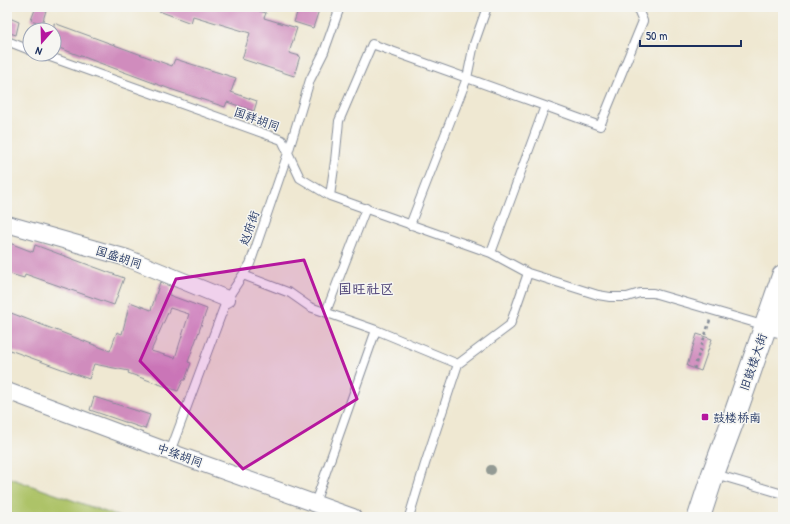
<svg xmlns="http://www.w3.org/2000/svg" width="790" height="524" font-family="'Patrick Hand','LXGW WenKai TC',sans-serif">
  <style>
    .green { fill: #adc367; stroke: #647962 }
    .building { fill: #d08cbd; fill-rule: evenodd }
    .lines { fill: none; stroke-linecap: round; stroke-linejoin: round }
    .lane-casing { stroke: #858c98; stroke-width: 10 }
    .street-casing { stroke: #858c98; stroke-width: 18 }
    .secondary-casing { stroke: #858c98; stroke-width: 24 }
    .path { stroke: #858c98; stroke-width: 2.5; stroke-dasharray: 3 3; stroke-linecap: butt }
    .lane { stroke: #fff; stroke-width: 8 }
    .street { stroke: #fff; stroke-width: 16 }
    .secondary { stroke: #fff; stroke-width: 22 }
    .tree { fill: #939a94 }
    .marked { fill: #b5179e; fill-opacity: 0.2; stroke: #b5179e; stroke-width: 3; stroke-linejoin: round }
    .poi-dot { fill: #b5179e; stroke: #f6f6f2; stroke-width: 1.5 }
    .labels { text-anchor: middle; dominant-baseline: central; stroke-width: 3; stroke-linejoin: round; paint-order: stroke }
    .street-label { font-size: 12px; fill: #1b2f5e; stroke: #f6f6f2 }
    .poi-label { font-size: 12px; fill: #1b2f5e; stroke: #f6f6f2; text-anchor: start }
    .quarter-label { font-size: 14px; font-weight: bold; fill: #5a507f; stroke: #f6f6f2 }
  </style>
  <rect width="100%" height="100%" fill="#f6f6f2"/>
  <filter id="ink" filterUnits="userSpaceOnUse"><feTurbulence type="fractalNoise" baseFrequency=".025" numOctaves="2"/><feDisplacementMap in="SourceGraphic" scale="8" xChannelSelector="R" yChannelSelector="G"/><feConvolveMatrix kernelMatrix="1 2 1 2 8 2 1 2 1" color-interpolation-filters="sRGB"/></filter>
  <filter id="wash" filterUnits="userSpaceOnUse"><feTurbulence type="fractalNoise" baseFrequency=".012" numOctaves="4" result="noise"/><feDisplacementMap in="SourceGraphic" scale="16" xChannelSelector="R" yChannelSelector="G"/><feGaussianBlur stdDeviation="0.9" result="paint"/><feColorMatrix in="noise" values="0 0 0 0 0 0 0 0 0 0 0 0 0 0 0 0 0 1.4 0 .05"/><feComposite in="paint" operator="in"/></filter>
  <g filter="url(#wash)">
    <rect width="100%" height="100%" fill="#efe8d2"/>
    <path class="green" d="M7,477L120,517H7Z"/>
    <g id="blocks">
      <path class="building" d="M36,7H47L42,24L31,20Z
        M152,7H247L266,13L264,18L297,28L289,53L300,56L294,76L242,59L250,33L193,16L191,23L151,8Z
        M299,7H320L313,28L294,22Z
        M7,17L19,22L16,35L7,32Z
        M54,23L172,66L175,59L236,78L231,92L257,101L254,111L227,102L225,107L170,89L54,46Z
        M7,242L33,252L35,245L124,278L114,305L25,274L24,278L7,273Z
        M160,282L172,287L169,295L207,309L188,362L191,363L185,380H183L178,391L128,373L129,371L94,364L89,379L7,349V326L11,313L110,351L117,332L122,334L130,302L151,310ZM170,308L189,314L175,358L151,351Z
        M697,334L712,339L701,371L687,366Z
        M94,397L150,415L145,429L90,410Z"/>
    </g>
  </g>
  <g filter="url(#ink)">
    <use href="#blocks" fill-opacity="0" stroke="#858c98" stroke-width="1"/>
    <g class="lines">
      <defs>
        <path id="lane" d="M7,41L30,50
          M42,54L282,140L300,178L330,196L491,253L528,273L598,295L610,297H627L640,293H653L766,326
          M330,196L335,161L339,121L372,44L545,106
          M410,225L467,78L474,44L487,7
          M491,253L545,106L600,126L643,21L637,7
          M243,275L290,293L310,307L376,330L458,364
          M326,312L366,208
          M170,452L227,299L250,264L288,153L310,80L324,52L340,7
          M715,474L783,494
          M315,503L376,330
          M409,517L425,464L458,364L510,325L528,273"/>
        <path id="street" d="M7,224L127,258L227,299
          M766,326L783,330
          M7,391L170,452L353,517"/>
        <path id="secondary" d="M699,517L713,474L732,423L783,276"/>
      </defs>
      <use href="#lane" class="lane-casing"/>
      <use href="#street" class="street-casing"/>
      <use href="#secondary" class="secondary-casing"/>
      <path class="path" d="M694,369L710,320"/>
      <use href="#lane" class="lane"/>
      <use href="#street" class="street"/>
      <use href="#secondary" class="secondary"/>
    </g>
    <circle class="tree" cx="491" cy="470" r="5"/>
  </g>
  <path class="marked" d="M304,260L357,399L243,469L140,361L176,279Z"/>
  <rect class="poi-dot" x="701" y="413" width="8" height="8" rx="2"/>
  <g class="labels">
    <g class="street-label">
      <text transform="translate(257 119) rotate(20)">国祥胡同</text>
      <text transform="translate(249 228) rotate(-71)">赵府街</text>
      <text transform="translate(119 257) rotate(18)">国盛胡同</text>
      <text transform="translate(753 362) rotate(-71)">旧鼓楼大街</text>
      <text transform="translate(180 455) rotate(20)">中绦胡同</text>
    </g>
    <g class="poi-label">
      <text x="713" y="417">鼓楼桥南</text>
    </g>
    <g class="quarter-label">
      <text x="366" y="288">国旺社区</text>
    </g>
  </g>
  <rect width="790" height="524" fill="none" stroke="#f6f6f2" stroke-width="24"/>
  <g transform="translate(42 42) rotate(200)"><circle r="19" fill="#f6f6f2" stroke="#9ea6b7"/>
  <path d="M0-3L7 15L0 10L-7 15Z" fill="#b5179e"/>
  <text y="-6" font-size="11" font-weight="bold" text-anchor="middle" fill="#1b2f5e">N</text>
  </g>
  <path d="M640 40v6h101v-6" fill="none" stroke="#1b2f5e" stroke-width="2"/>
  <text x="646" y="40" font-size="12" fill="#1b2f5e" stroke="#f6f6f2" stroke-width="3" paint-order="stroke">50 m</text>
</svg>
